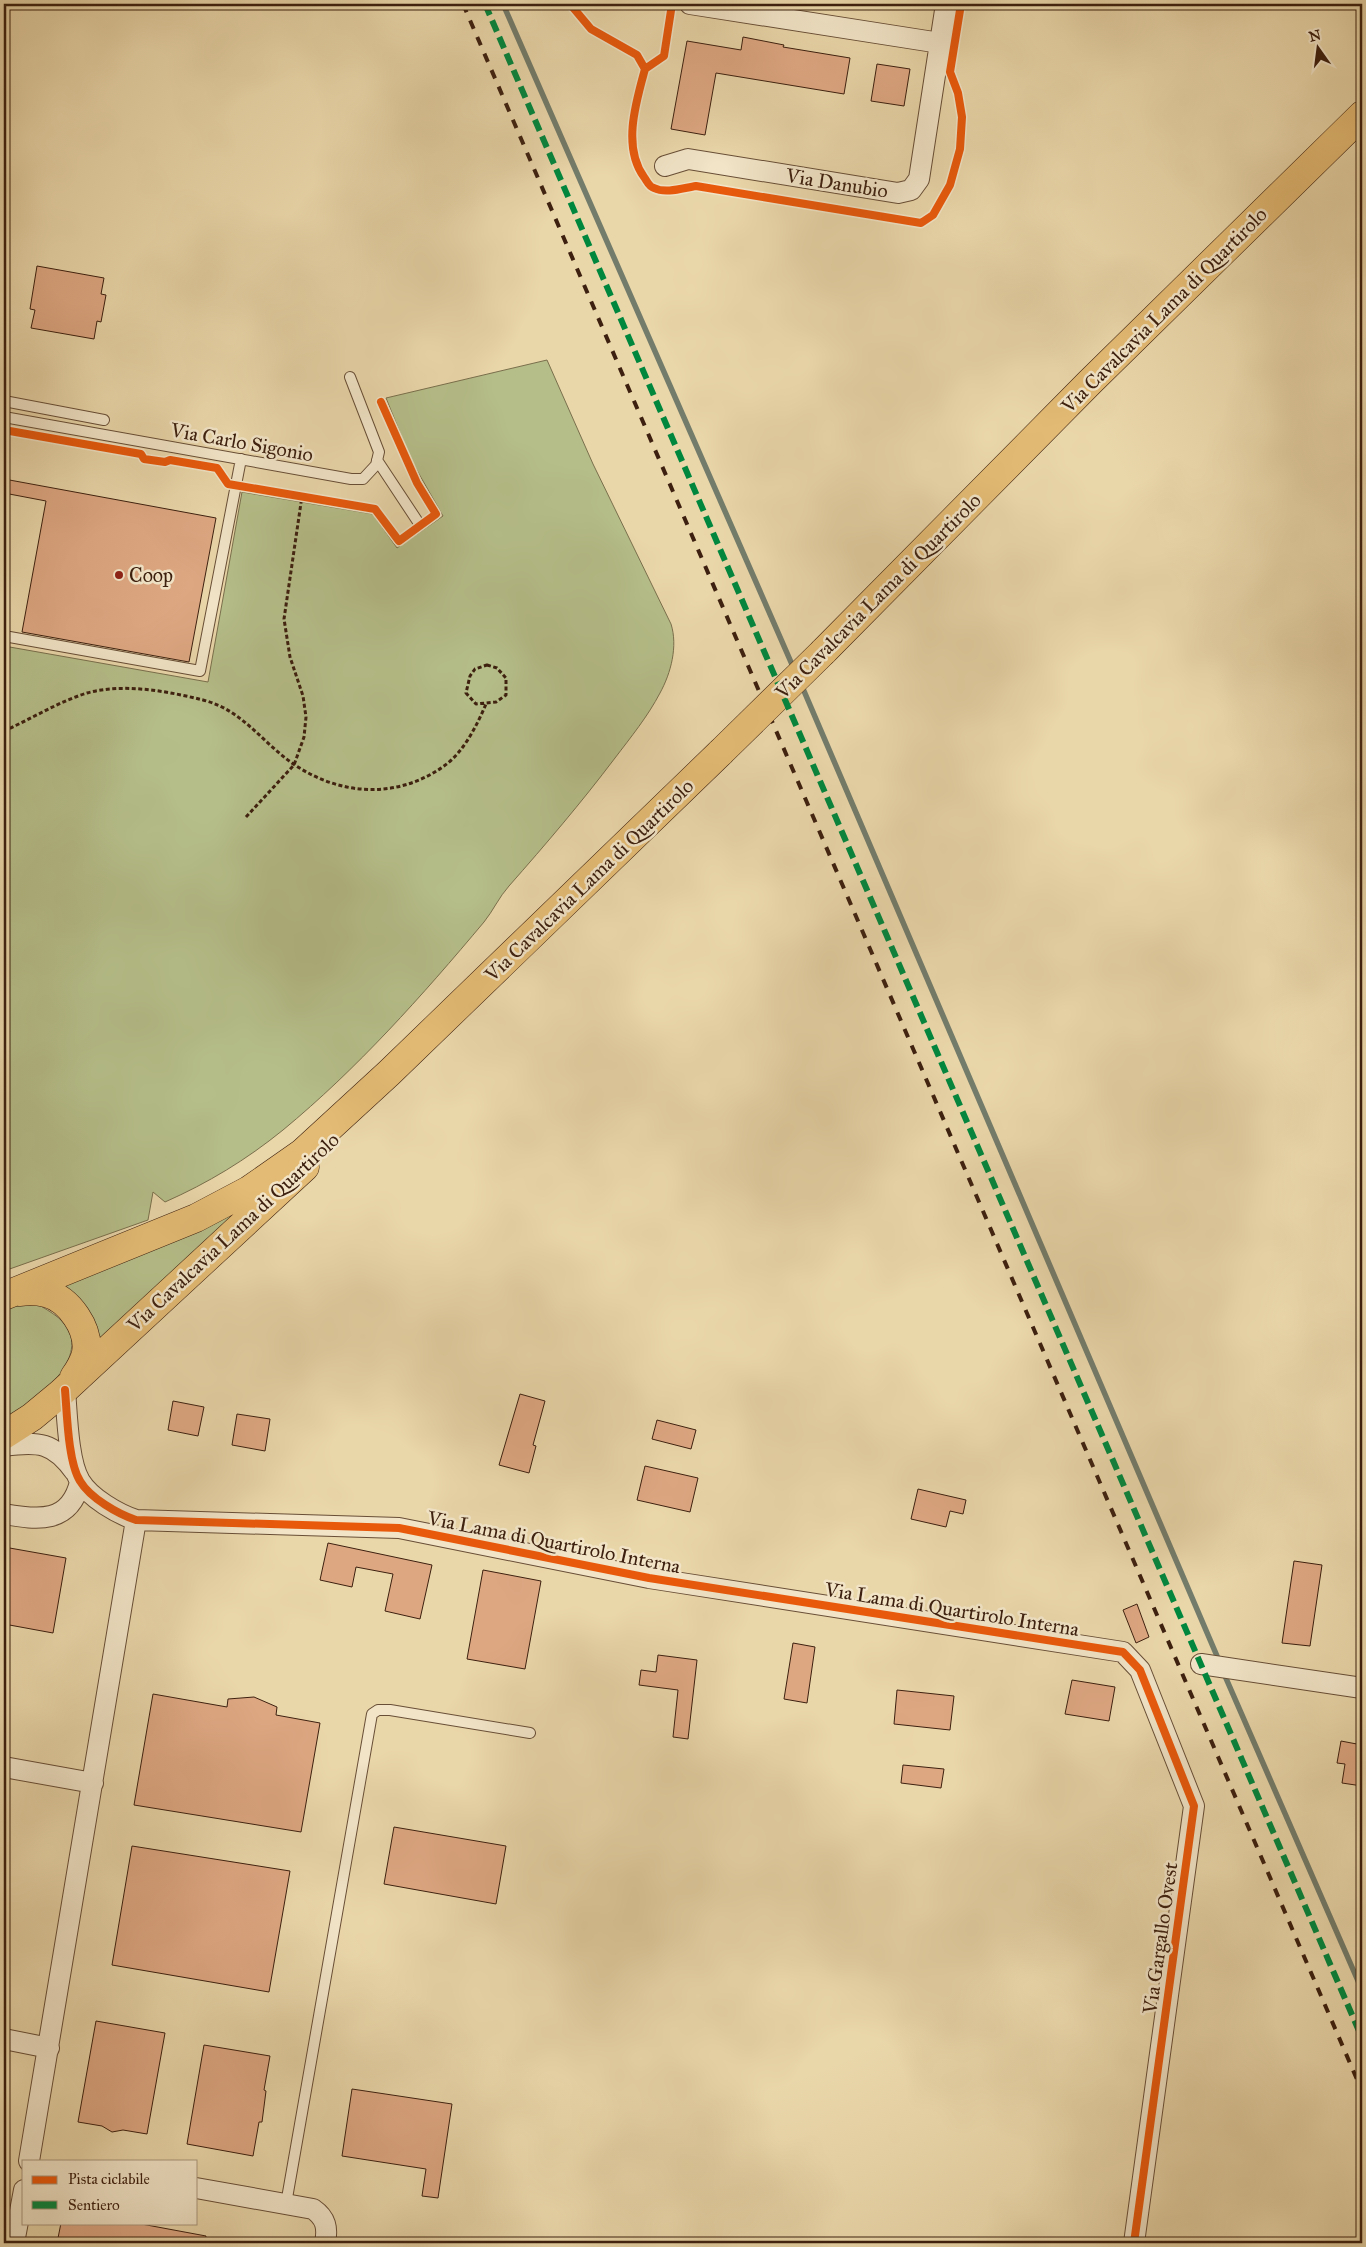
<svg xmlns="http://www.w3.org/2000/svg" width="1366" height="2247" font-family="'IM FELL Great Primer',serif">
  <style>
    .green { fill: #b5be89; stroke: #796f4c }
    .lines { fill: none; stroke-linecap: round; stroke-linejoin: round }
    .stream { stroke: #737c6b; stroke-width: 5.5 }
    .building { fill: #dda782; stroke: #3d200f }
    .service-casing { stroke: #684e36; stroke-width: 12 }
    .minor-casing { stroke: #684e36; stroke-width: 22 }
    .primary-casing { stroke: #3d200f; stroke-width: 29 }
    .path { stroke: #3d200f; stroke-width: 3; stroke-dasharray: 4 2.5; stroke-linecap: butt }
    .service { stroke: #f1e4c7; stroke-width: 10 }
    .minor { stroke: #f1e4c7; stroke-width: 20 }
    .primary { stroke: #e4bb74; stroke-width: 28 }
    .rail { stroke: #3d200f; stroke-width: 4; stroke-dasharray: 9 9; stroke-linecap: butt }
    .primary-bridge-casing { stroke: #3d200f; stroke-width: 29; stroke-linecap: butt }
    .primary-bridge { stroke: #e4bb74; stroke-width: 28 }
    .quiet { stroke: #00873e; stroke-width: 6; stroke-dasharray: 12 6; stroke-linecap: butt }
    .cycleway-casing { stroke: #f1e4c7; stroke-width: 11 }
    .cycleway { stroke: #e8590c; stroke-width: 8 }
    .poi-dot { fill: #8f2418; stroke: #f1e4c7; stroke-width: 2 }
    .labels { text-anchor: middle; dominant-baseline: central; stroke-width: 5; stroke-linejoin: round; paint-order: stroke }
    .street-label { font-size: 20px; fill: #3d200f; stroke: #f1e4c7 }
    .poi-label { font-size: 20px; fill: #3d200f; stroke: #f1e4c7; text-anchor: start }
  </style>
  <rect width="100%" height="100%" fill="#e9d6a9"/>
  <filter id="stains"><feTurbulence type="fractalNoise" baseFrequency=".004" numOctaves="4"/><feColorMatrix values="0 0 0 0 .2 0 0 0 0 .09 0 0 0 0 .02 0 0 0 .5 -.17"/></filter>
  <radialGradient id="worn" r=".72"><stop offset=".6" stop-color="#630" stop-opacity="0"/><stop offset="1" stop-color="#630" stop-opacity=".3"/></radialGradient>
  <path class="green" d="M547,360L593,464L671,624C678,646 671,673 660,693C648,716 631,737 615,758C581,803 546,844 509,886C499,897 493,911 484,922C422,996 357,1069 283,1130C246,1160 208,1183 165,1202L153,1192L148,1220L4,1271V646L208,682L242,492L373,514L397,548L443,516L411,460L386,398Z
    M266,1193L97,1346L51,1286Z
    M39,1305C49,1311 62,1318 68,1329C87,1364 30,1406 4,1419V1311L15,1306Z"/>
  <g class="lines">
    <path class="stream" d="M503,4L794,669
      M801,684L1217,1656
      M1225,1676L1362,1990"/>
  </g>
  <path class="building" d="M743,37L784,45L783,47L850,58L844,94L716,73L705,135L671,129L687,41L741,50Z
    M877,64L910,69L904,106L871,101Z
    M37,266L104,278L101,294L106,295L101,322L97,321L94,339L31,328L35,310L30,309Z
    M4,479L216,518L189,662L22,632L46,501L4,493Z
    M520,1394L545,1401L533,1445L536,1446L529,1473L499,1465Z
    M173,1401L204,1407L198,1436L168,1430Z
    M237,1414L270,1419L265,1451L232,1445Z
    M657,1420L696,1430L691,1449L652,1439Z
    M645,1466L698,1478L690,1512L637,1500Z
    M918,1489L966,1500L963,1514L950,1511L946,1527L911,1519Z
    M328,1543L432,1565L420,1619L385,1611L393,1574L356,1567L352,1587L320,1580Z
    M4,1547L66,1558L53,1633L4,1624Z
    M1294,1561L1322,1565L1310,1646L1282,1643Z
    M483,1570L541,1581L525,1669L467,1659Z
    M1137,1604L1149,1637L1136,1643L1123,1610Z
    M793,1643L815,1647L807,1703L784,1699Z
    M658,1655L697,1660L688,1739L673,1737L678,1690L639,1685L641,1670L656,1672Z
    M1072,1680L1115,1687L1109,1721L1065,1714Z
    M897,1690L954,1696L950,1730L894,1724Z
    M153,1694L227,1707L228,1699L254,1697L277,1707L276,1715L320,1723L301,1832L134,1805Z
    M1341,1741L1362,1745V1786L1342,1783L1345,1764L1337,1763Z
    M903,1765L944,1769L941,1788L901,1783Z
    M394,1827L506,1846L496,1904L384,1884Z
    M132,1846L290,1871L269,1992L112,1965Z
    M96,2021L165,2033L147,2134L123,2130L112,2132L102,2126L78,2122Z
    M204,2045L270,2056L264,2090L266,2091L262,2122H259L253,2156L187,2144Z
    M352,2089L452,2104L438,2198L422,2196L426,2169L342,2156Z
    M61,2223H136L206,2236L205,2243H57Z"/>
  <g class="lines">
    <defs>
      <path id="service" d="M4,401L104,420
        M4,417L351,479H363L376,465L379,452L350,377
        M377,460L420,525
        M4,636L200,671L241,459
        M286,2204L372,1714L378,1710H390L530,1733"/>
      <path id="minor" d="M690,4L940,43
        M665,166L688,159L898,193L911,190L919,179L946,4
        M65,1390C67,1413 68,1462 80,1481C90,1498 118,1514 136,1520L399,1528L649,1578L1123,1652L1140,1670L1194,1806L1134,2243
        M4,1446C38,1441 54,1442 75,1472
        M4,1514C38,1520 70,1524 80,1482
        M1201,1664L1362,1688
        M4,1767L93,1783
        M4,2039L49,2048
        M29,2161L136,1520
        M196,2188L313,2209C326,2218 328,2228 325,2243
        M14,2243L24,2190"/>
      <path id="primary" d="M823,652L1090,382L1362,115
        M19,1292C28,1291 37,1291 46,1293C69,1299 90,1329 86,1353C84,1362 79,1370 74,1377
        M4,1296L196,1218L249,1190L302,1153L389,1073L721,752
        M4,1435L32,1417L61,1393L305,1167"/>
    </defs>
    <use href="#service" class="service-casing"/>
    <use href="#minor" class="minor-casing"/>
    <use href="#primary" class="primary-casing"/>
    <path class="path" d="M487,665L497,668L506,678V695L496,702L476,704L466,693L470,676L475,669Z
      M4,731C31,719 58,702 87,693C123,683 167,691 203,700C243,710 262,743 295,765C341,796 398,799 444,766C464,752 477,725 486,704
      M246,817L294,765L304,737L306,717L303,696L290,657L284,619L302,496"/>
    <use href="#service" class="service"/>
    <use href="#minor" class="minor"/>
    <use href="#primary" class="primary"/>
    <path class="rail" d="M463,4L1362,2091"/>
    <defs>
      <path id="primary-bridge" d="M721,752L823,652"/>
    </defs>
    <use href="#primary-bridge" class="primary-bridge-casing"/>
    <use href="#primary-bridge" class="primary-bridge"/>
    <path class="quiet" d="M485,4L1362,2038"/>
    <defs>
      <path id="cycleway" d="M570,4L591,29L637,55L645,69C636,102 622,147 644,177C647,181 649,187 654,188C666,194 683,188 696,186L921,223L933,215L950,185L960,149L962,117L958,93L950,72L961,4
        M645,69L664,56L672,4
        M4,430L141,454L144,459L165,462L170,460L217,468L228,484L375,509L399,541L436,514L417,483L381,402
        M65,1390C67,1413 68,1462 80,1481C90,1498 118,1514 136,1520L399,1528L649,1578L1123,1652L1140,1670L1194,1806L1134,2243"/>
    </defs>
    <use href="#cycleway" class="cycleway-casing"/>
    <use href="#cycleway" class="cycleway"/>
  </g>
  <circle class="poi-dot" cx="119" cy="575" r="5"/>
  <g class="labels">
    <g class="street-label">
      <text transform="translate(837 183) rotate(9)">Via Danubio</text>
      <text transform="translate(1164 310) rotate(-45)">Via Cavalcavia Lama di Quartirolo</text>
      <text transform="translate(242 442) rotate(10)">Via Carlo Sigonio</text>
      <text transform="translate(878 596) rotate(-45)">Via Cavalcavia Lama di Quartirolo</text>
      <text transform="translate(589 880) rotate(-44)">Via Cavalcavia Lama di Quartirolo</text>
      <text transform="translate(233 1232) rotate(-43)">Via Cavalcavia Lama di Quartirolo</text>
      <text transform="translate(554 1542) rotate(11)">Via Lama di Quartirolo Interna</text>
      <text transform="translate(952 1609) rotate(9)">Via Lama di Quartirolo Interna</text>
      <text transform="translate(1160 1938) rotate(-82)">Via Gargallo Ovest</text>
    </g>
    <g class="poi-label">
      <text x="129" y="575">Coop</text>
    </g>
  </g>
  <rect width="1366" height="2247" fill="none" stroke="#e9d6a9" stroke-width="20"/>
  <rect x="5" y="5" width="1356" height="2237" fill="none" stroke="#3d200f" stroke-width="2.5"/>
  <rect x="10" y="10" width="1346" height="2227" fill="none" stroke="#3d200f"/>
  <rect x="22" y="2160" width="175" height="65" fill="#f1e4c7" stroke="#a9967d"/>
  <rect x="32" y="2176" width="25" height="8" fill="#e8590c" stroke="#a9967d"/>
  <text x="68" y="2184" font-size="15" fill="#3d200f">Pista ciclabile</text>
  <rect x="32" y="2201" width="25" height="8" fill="#00873e" stroke="#a9967d"/>
  <text x="68" y="2210" font-size="15" fill="#3d200f">Sentiero</text>
  <g transform="translate(1318 48) rotate(346)" stroke="#f1e4c7" stroke-width="4" paint-order="stroke">
  <path d="M0-4L9 19L0 12L-9 19Z" fill="#3d200f"/>
  <text y="-8" font-size="14" font-weight="bold" text-anchor="middle" fill="#3d200f">N</text>
  </g>
  <rect width="100%" height="100%" filter="url(#stains)"/>
  <rect width="100%" height="100%" fill="url(#worn)"/>
</svg>
